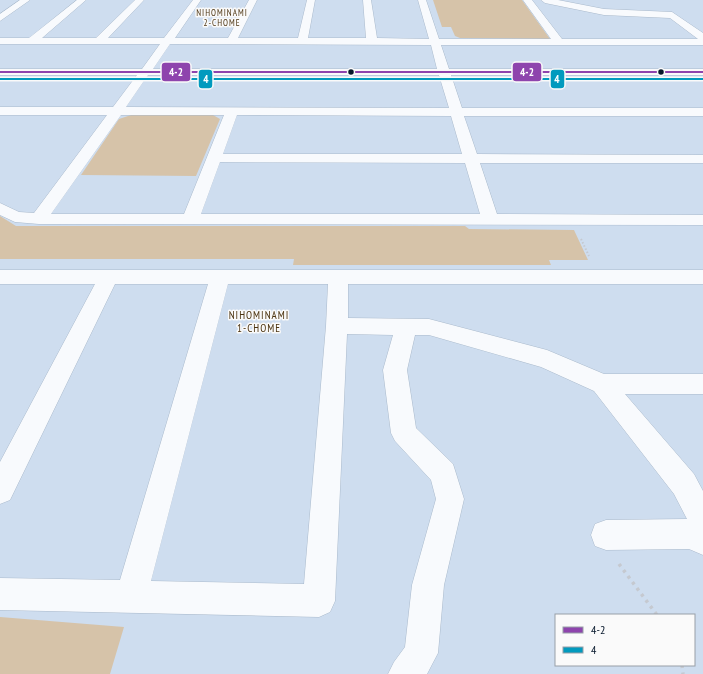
<svg xmlns="http://www.w3.org/2000/svg" width="703" height="674" font-family="'PT Sans Narrow',sans-serif">
  <style>
    .green { fill: #d6c3a9 }
    .lines { fill: none; stroke-linecap: round; stroke-linejoin: round }
    .minor-casing { stroke: #aabacc; stroke-width: 1 }
    .path-far1 { stroke: #c5c9d0; stroke-width: 2; stroke-dasharray: 1.5 2; stroke-linecap: butt }
    .path { stroke: #c5c9d0; stroke-width: 3.5; stroke-dasharray: 3 4.5; stroke-linecap: butt }
    .minor { fill: #f8fafd; fill-rule: evenodd }
    .bus-1-casing { stroke: #fafafa; stroke-width: 3 }
    .bus-2-casing { stroke: #fafafa; stroke-width: 3 }
    .bus-1 { fill: #8e44ad; fill-rule: evenodd }
    .bus-2 { fill: #019abe; fill-rule: evenodd }
    .bus-dot { fill: #06172b; stroke: #fafafa; stroke-width: 1.5 }
    .labels { text-anchor: middle; dominant-baseline: central; stroke-width: 3; stroke-linejoin: round; paint-order: stroke }
    .far-neighbourhood-label { font-size: 9px; letter-spacing: 1px; fill: #4b3310; stroke: #fafafa }
    .neighbourhood-label { font-size: 11px; letter-spacing: 1px; fill: #4b3310; stroke: #fafafa }
    .line-badge { stroke: #fafafa; stroke-width: 1.5 }
    .badge-label { font-size: 11px; text-anchor: middle; font-weight: bold; fill: #fff }
  </style>
  <rect width="100%" height="100%" fill="#ceddef"/>
  <path class="green" d="M433,0H522L550,39L460,38L455,36L451,27H442Z
    M131,115H213L220,119L196,176L81,175L119,119Z
    M0,216L16,226H465L469,229L574,230L588,260H549L551,265H293L294,259H0Z
    M0,617L124,627L110,674H0Z"/>
  <g class="lines">
    <defs>
      <path id="minor" d="M20,0H30L0,21V14Z
        M77,0H86L42,38H96L135,0H144L108,38H164L193,0H201L175,38H228L249,0H257L238,38H298L307,0H315L308,38H366L363,0H371L377,38L429,39L418,0H426L439,39H551L523,0H532L562,39H698L670,18L604,15L545,3L541,0H558L604,9L672,12L703,33V45H441L449,69H703V75H451L462,108H703V116H464L477,154L703,155V163H480L497,214L703,215V225L39,224L15,222L0,215V203L19,212L34,213L107,115H0V107H113L137,75H0V69H142L160,44H0V38H29ZM170,44L431,45L437,69H153ZM148,75H439L449,108L126,107ZM121,115H224L184,214H51ZM237,115L451,116L462,154H223ZM220,162L465,163L480,214H201Z
        M0,270H703V284H348V318L429,319L547,350L604,374H703V394H625L694,474L703,491V555L689,549L606,550L595,546L591,535L595,524L606,520L687,519L674,494L594,391L541,367L429,335H415L407,370L416,428L453,464L464,499L444,585L438,653L427,674H388L394,662L405,647L412,585L436,499L431,480L395,441L391,433L383,370L393,335L347,334L335,601L330,612L319,617L0,610V578L120,580L208,284H115L10,500L0,504V462L95,284H0ZM228,284H328L326,326L304,584L151,581Z"/>
    </defs>
    <use href="#minor" class="minor-casing"/>
    <path class="path-far1" d="M581,239L589,256"/>
    <path class="path" d="M619,564L657,615
      M682,665L683,674"/>
    <use href="#minor" class="minor"/>
    <defs>
      <path id="bus-1" d="M0,71H703V73H0Z"/>
      <path id="bus-2" d="M0,78H703V80H0Z"/>
    </defs>
    <use href="#bus-1" class="bus-1-casing"/>
    <use href="#bus-2" class="bus-2-casing"/>
    <use href="#bus-1" class="bus-1"/>
    <use href="#bus-2" class="bus-2"/>
  </g>
  <g class="bus-dot">
    <circle cx="351" cy="72" r="3.5"/>
    <circle cx="661" cy="72" r="3.5"/>
  </g>
  <g class="labels">
    <g class="far-neighbourhood-label">
      <text x="222" y="12">NIHOMINAMI<tspan x="222" dy="10">2-CHOME</tspan></text>
    </g>
    <g class="neighbourhood-label">
      <text x="259" y="315">NIHOMINAMI<tspan x="259" dy="13">1-CHOME</tspan></text>
    </g>
  </g>
  <g class="line-badge">
    <rect x="161" y="62" width="30" height="20" rx="4" fill="#8e44ad"/>
    <rect x="512" y="62" width="30" height="20" rx="4" fill="#8e44ad"/>
    <rect x="198" y="69" width="15" height="20" rx="4" fill="#019abe"/>
    <rect x="550" y="69" width="15" height="20" rx="4" fill="#019abe"/>
  </g>
  <g class="badge-label">
    <text x="176" y="76">4-2</text>
    <text x="527" y="76">4-2</text>
    <text x="206" y="83">4</text>
    <text x="557" y="83">4</text>
  </g>
  <rect x="555" y="614" width="140" height="52" fill="#fafafa" stroke="#989fa7"/>
  <rect x="563" y="627" width="20" height="6" fill="#8e44ad" stroke="#989fa7"/>
  <text x="591" y="634" font-size="12" fill="#06172b">4-2</text>
  <rect x="563" y="647" width="20" height="6" fill="#019abe" stroke="#989fa7"/>
  <text x="591" y="654" font-size="12" fill="#06172b">4</text>
</svg>
